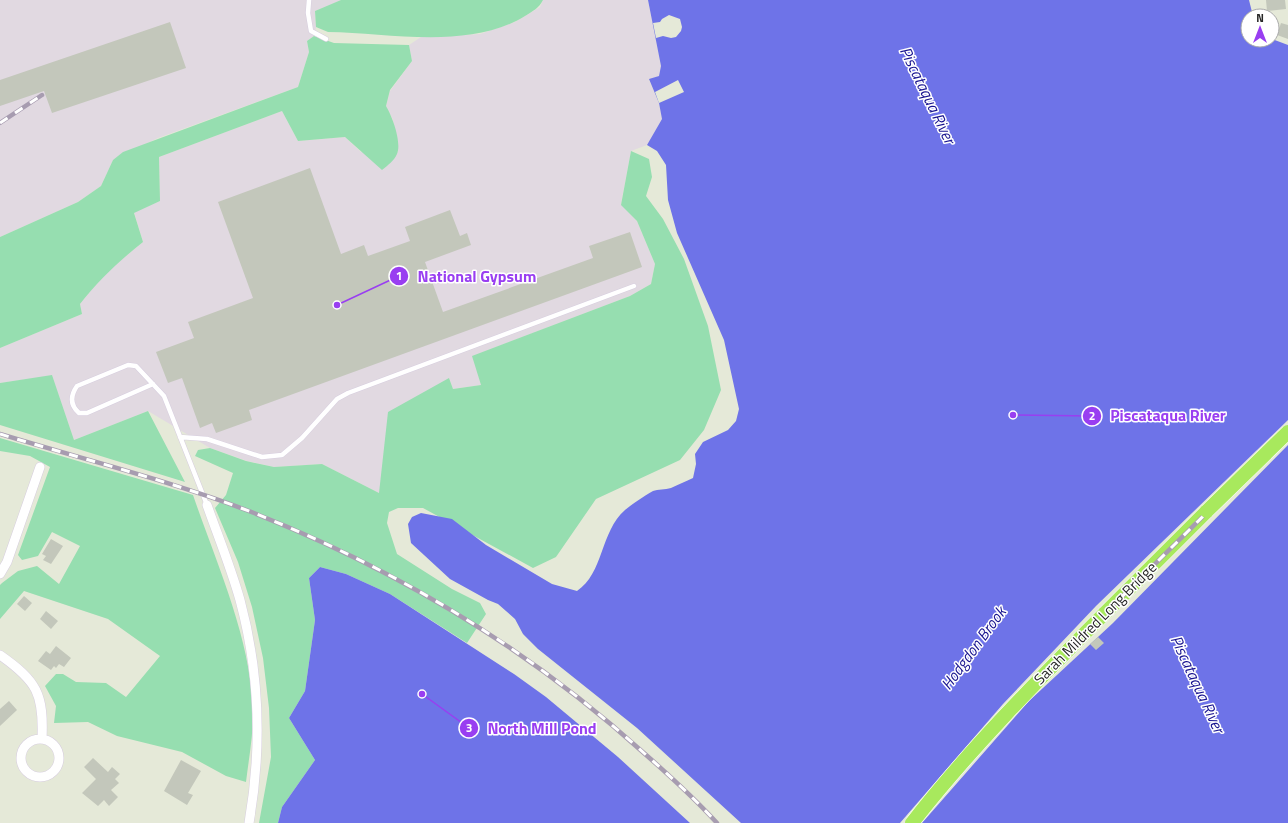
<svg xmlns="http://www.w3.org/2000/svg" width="1288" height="823" font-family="'Titillium Web',sans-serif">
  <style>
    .industrial { fill: #e1d9e1 }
    .green { fill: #96deb0 }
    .water { fill: #6e73e8 }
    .pier { fill: #e5e9d8 }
    .building { fill: #c3c7bb }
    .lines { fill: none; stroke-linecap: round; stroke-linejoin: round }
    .lane-casing { stroke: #d7cedf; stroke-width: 5.5 }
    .street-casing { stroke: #d7cedf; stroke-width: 10 }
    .primary-casing { stroke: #fff; stroke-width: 15 }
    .lane { stroke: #fff; stroke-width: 4.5 }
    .street { stroke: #fff; stroke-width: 9 }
    .primary { stroke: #a8e95d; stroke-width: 14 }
    .rail-casing { stroke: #a79cb0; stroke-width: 4.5 }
    .rail { stroke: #fff; stroke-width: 3; stroke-dasharray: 9; stroke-linecap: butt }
    .primary-bridge-casing { stroke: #fff; stroke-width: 15; stroke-linecap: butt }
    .primary-bridge { stroke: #a8e95d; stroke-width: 14 }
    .labels { text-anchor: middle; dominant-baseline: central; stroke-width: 3; stroke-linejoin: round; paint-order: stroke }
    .street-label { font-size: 15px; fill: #272727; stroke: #fff }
    .water-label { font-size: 16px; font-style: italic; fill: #18138f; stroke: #fff }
    .leader { fill: none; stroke: #993ef1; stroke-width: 1.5 }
    .callout-dot { fill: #993ef1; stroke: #fff; stroke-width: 1.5 }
    .mark-label { font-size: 12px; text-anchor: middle; font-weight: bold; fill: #fff }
    .callout-label { font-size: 16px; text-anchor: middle; font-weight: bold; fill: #993ef1; stroke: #fff; stroke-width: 3; stroke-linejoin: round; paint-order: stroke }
  </style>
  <rect width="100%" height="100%" fill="#e5e9d8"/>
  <path class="industrial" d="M0,0H342L315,11L316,27L314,36L307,41L309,52L298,87L158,138L113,160L101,186L78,202L0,237Z
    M543,0H648L661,66L659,76L649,80L659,103L662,119L647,145L631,151L621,204L637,221L655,264L651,284L630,296L473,356L481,385L453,389L449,378L379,493L322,464L274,467L247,461L230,455L210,448L148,411L74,440L52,376L0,383V348L82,314L80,304L92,289L110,269L143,242L134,212L160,201L159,157L282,111L298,141L345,137L361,152H398L393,120L386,106L390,91L412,61L409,45L421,37L480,34L515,22L540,7Z"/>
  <path class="green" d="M341,0H543C539,8 533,11 525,16C470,50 390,33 328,32L316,27L315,11Z
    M314,36L334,43L409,45L412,61L390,90L386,106C392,116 402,142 397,154C394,161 388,165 382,170L345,137L298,141L282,111L159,157L160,201L134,213L143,242C119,261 99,280 80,304L82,314L0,348V237L78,202L101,186L113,160L123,152L298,87L309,52L307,41Z
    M631,151L649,159L652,177L646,196L663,219L684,259L708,326L721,390L704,430L680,460L596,499L556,557L533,568L423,508H398L389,512L387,523L397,554L452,589L480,603L486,614L467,643L390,594L346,574L320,567L309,578L315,620L305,691L289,718L315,760L282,807L278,823H259L271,757L269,708L263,658L252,607L238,562L215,508L226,495L233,473L195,456L198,450L210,448L246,461L274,467L322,464L379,493L388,412L449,378L453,389L481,385L472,356L630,296L651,284L655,264L637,221L621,205Z
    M52,375L74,440L148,411L185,482L0,425V383Z
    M0,438L193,495C216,562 249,634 253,706C254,731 249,757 246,782L226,776L182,752L117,736L88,722L54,723L56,706L45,686L56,674H63L76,682L106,683L126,697L160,656L108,619L24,591L0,619V585L2,583L18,571L37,566L59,584L80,546L52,532L38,556L22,560L18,555L50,467L30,456L0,451Z"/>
  <path class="water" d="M648,0H1249L1252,12L1260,16H1248V40H1272V26L1288,41V823H741L637,728L538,649L523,634L515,619L498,604L488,600L450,579L411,543L408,524L412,517L421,513L452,519L486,545L552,584L577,591C604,573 600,532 625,510C632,504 644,496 653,491C658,489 665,490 671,488C678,485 686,481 693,478L696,464L695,454L703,442L728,430L736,421L739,409L724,340L677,233L668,200L666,165L657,151L647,145L662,119L659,103L649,79L659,76L661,66Z
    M320,567L346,574L390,594L514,674L546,697L618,757L690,823H278L282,807L315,760L289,718L305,691L315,620L309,578Z"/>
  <path class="pier" d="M669,15L680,19L682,27L681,31L676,37L671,38L663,36L656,38L653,23L660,22L662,19Z
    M1272,24L1288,38V45L1272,39Z
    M678,80L684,92L659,103L655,92Z
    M1288,420V445L1113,623L1029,701L922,823H900L1003,704L1096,606Z"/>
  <path class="building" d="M1266,0H1285L1286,9L1267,11Z
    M170,22L186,68L52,113L44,91L0,106V80Z
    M1281,23L1288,25V39L1277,35Z
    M310,168L341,254L364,245L368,256L410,241L405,227L450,210L460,236L467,233L471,245L425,262L443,312L593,258L589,246L630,232L642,267L249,410L252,420L216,433L212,423L200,428L182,378L168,383L156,352L194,338L188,322L253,298L218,202Z
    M51,539L63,546L51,564L43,560L46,556L42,554Z
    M24,596L32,603L25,611L17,604Z
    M46,611L58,621L51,629L40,619Z
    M1098,637L1104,643L1096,650L1090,644Z
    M56,646L71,658L64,667L59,664L56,668L54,666L51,670L38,661L46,651L50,654Z
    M9,701L17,710L0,726V709Z
    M93,758L108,772L112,767L120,774L115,779L119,783L111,790L118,797L109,806L104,800L98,806L82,793L96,779L84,767Z
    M181,760L201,771L188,793L193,795L187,805L164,791Z"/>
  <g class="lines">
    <defs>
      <path id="lane" d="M309,0L308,13L311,31L326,39
        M153,384L87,413H79C70,405 70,396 77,386L128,365L136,366L164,396L207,505
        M180,437L207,439L262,457L282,455L302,438L337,399L348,393L634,286"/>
      <path id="street" d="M207,505C218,536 231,568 240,600C260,674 262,748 249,823
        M0,574L7,562L40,467
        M0,655C37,681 44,694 42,739
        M21 758a19 19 0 1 1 38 0a19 19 0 1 1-38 0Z"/>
      <path id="primary" d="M1104,614L1207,511"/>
    </defs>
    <use href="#lane" class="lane-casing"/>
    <use href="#street" class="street-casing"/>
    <use href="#primary" class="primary-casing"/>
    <use href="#lane" class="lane"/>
    <use href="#street" class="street"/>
    <use href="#primary" class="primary"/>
    <defs>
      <path id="rail" d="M0,123L42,95
        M0,434C85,460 172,481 254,513C400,571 529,649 645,754C670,776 695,799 717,823
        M912,823L934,795L1042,676L1288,432"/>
    </defs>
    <use href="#rail" class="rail-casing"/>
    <use href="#rail" class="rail"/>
    <defs>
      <path id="primary-bridge" d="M1207,511L1288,432
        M912,823C970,749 1037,681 1104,614"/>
    </defs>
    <use href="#primary-bridge" class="primary-bridge-casing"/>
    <use href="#primary-bridge" class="primary-bridge"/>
  </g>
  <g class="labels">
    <g class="street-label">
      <text transform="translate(1095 623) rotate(-45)">Sarah Mildred Long Bridge</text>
    </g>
    <g class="water-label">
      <text transform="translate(928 95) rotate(64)">Piscataqua River</text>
      <text transform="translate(973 648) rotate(-54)">Hodgdon Brook</text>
      <text transform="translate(1198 684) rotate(65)">Piscataqua River</text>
    </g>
  </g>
  <path class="leader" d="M337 305L399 276M1013 415L1092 416M422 694L469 728"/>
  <g class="callout-dot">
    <circle cx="337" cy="305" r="4"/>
    <circle cx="1013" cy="415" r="4"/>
    <circle cx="422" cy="694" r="4"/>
    <circle cx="399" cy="276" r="10"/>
    <circle cx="1092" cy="416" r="10"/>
    <circle cx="469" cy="728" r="10"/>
  </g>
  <g class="mark-label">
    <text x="399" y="280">1</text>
    <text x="1092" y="420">2</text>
    <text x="469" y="732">3</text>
  </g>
  <g class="callout-label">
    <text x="477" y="282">National Gypsum</text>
    <text x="1168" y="421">Piscataqua River</text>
    <text x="542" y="734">North Mill Pond</text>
  </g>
  <g transform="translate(1260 28)"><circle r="19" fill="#ffffff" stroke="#a9a9a9"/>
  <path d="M0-3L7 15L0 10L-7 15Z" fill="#993ef1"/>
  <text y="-6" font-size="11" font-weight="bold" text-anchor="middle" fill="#272727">N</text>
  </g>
</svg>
